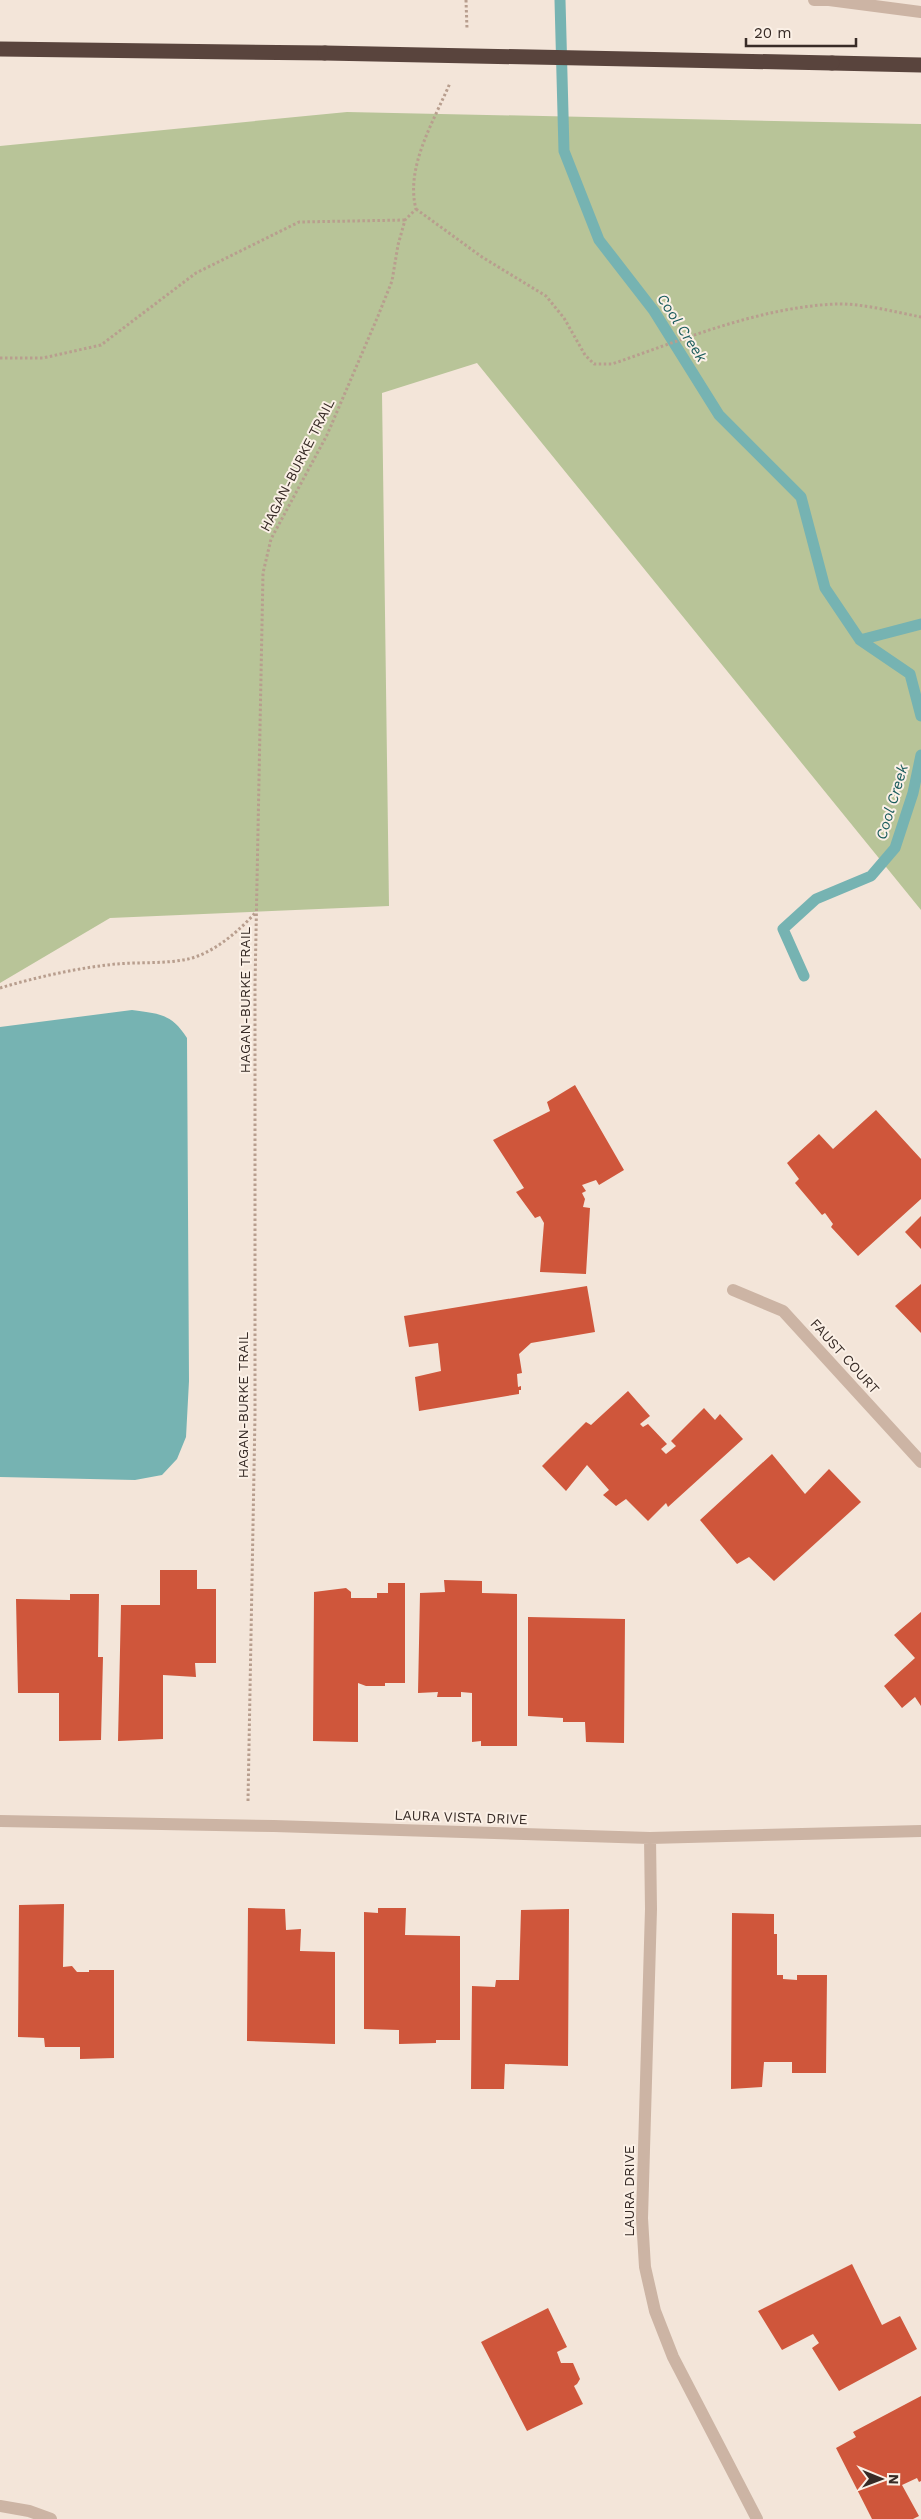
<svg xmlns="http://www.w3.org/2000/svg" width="921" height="2519" font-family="'Work Sans',sans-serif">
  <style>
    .green { fill: #b8c498 }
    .water { fill: #76b3b2 }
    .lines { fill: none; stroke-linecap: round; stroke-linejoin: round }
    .stream { stroke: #76b3b2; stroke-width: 11 }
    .building { fill: #cf563b }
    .path { stroke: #b89e8e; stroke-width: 3; stroke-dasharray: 2.5 2.5; stroke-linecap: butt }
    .minor { stroke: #ccb4a4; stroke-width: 12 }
    .highway { stroke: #59443d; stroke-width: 15 }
    .highway-bridge { stroke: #59443d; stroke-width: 15 }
    .labels { text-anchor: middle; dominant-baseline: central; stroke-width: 4; stroke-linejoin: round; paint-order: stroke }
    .street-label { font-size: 14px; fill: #372b26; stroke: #fbf0e6 }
    .water-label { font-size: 15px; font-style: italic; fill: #195b5c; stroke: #fbf0e6 }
  </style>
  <rect width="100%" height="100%" fill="#f3e5d9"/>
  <path class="green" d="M347,112L921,124V910L477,363L382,393L389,906L110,918L0,983V146Z"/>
  <path class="water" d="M132,1010C159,1014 171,1013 187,1038L189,1381L186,1437L177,1459L162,1475L135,1480L0,1477V1027Z"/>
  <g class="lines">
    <path class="stream" d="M560,0L564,151L599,240L654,311L719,415L801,497L825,588L860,640L910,674L921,716
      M860,640L921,624
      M804,976L783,929L816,899L871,876L895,848L913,793L921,755"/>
  </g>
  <path class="building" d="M575,1085L624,1170L599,1185L596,1180L582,1185L586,1191L582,1193L585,1199L583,1207L590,1208L586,1274L540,1272L544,1223L540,1216L535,1218L516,1192L524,1188L493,1140L550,1111L547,1102Z
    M876,1110L921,1159V1199L858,1256L831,1227L833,1224L825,1213L822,1215L795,1183L799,1179L787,1163L819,1134L833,1149Z
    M921,1216V1249L905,1232Z
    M921,1284V1333L895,1306Z
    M587,1286L595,1332L531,1343L519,1354L522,1373L517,1374L518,1387L521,1386V1390H519V1394L419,1411L415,1377L441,1371L438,1343L409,1347L404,1316Z
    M628,1391L650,1416L640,1424L643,1427L648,1424L667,1444L661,1449L666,1454L676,1446L671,1441L704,1408L715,1420L720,1414L743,1439L668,1507L666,1503L648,1521L626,1499L616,1506L603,1495L609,1490L587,1465L566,1491L542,1466L586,1422L591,1425Z
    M772,1454L805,1494L829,1469L861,1502L774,1581L749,1557L737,1564L700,1520Z
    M160,1570H197V1589H216V1663H195L196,1677L163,1675V1739L118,1741L121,1605H160Z
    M444,1580L482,1581V1593L517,1594V1746H481V1741L472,1742V1693L461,1692V1697H437L438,1692L418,1693L420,1593L445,1592Z
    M388,1583H405V1683H385V1686H366L358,1683V1742L313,1741L314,1592L346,1588L351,1592V1598H377V1593H388Z
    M70,1594H99L98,1657H103L101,1740L59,1741V1693H18L16,1599L70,1600Z
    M921,1612V1706L915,1697L902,1708L884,1686L915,1658L894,1635Z
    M528,1617L625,1619L624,1743L586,1742L585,1722H563V1718L528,1716Z
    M64,1904L63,1967L72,1966L77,1972H89V1970H114V2058L80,2059V2047H45L44,2038L18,2037L19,1905Z
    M248,1908L285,1909L286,1930L301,1929L300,1951L335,1952V2044L247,2041Z
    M378,1908H406L405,1935L460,1936V2040H436V2043L399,2044V2030L364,2029V1912L378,1913Z
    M569,1909L568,2066L505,2064L504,2089H471L472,1986L495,1987L496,1980H519L521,1910Z
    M732,1913L774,1914V1934H777V1975H783V1979L797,1980V1975H827L826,2073H792V2062H764L762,2087L731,2089Z
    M852,2264L882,2325L900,2316L917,2349L839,2391L812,2348L819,2343L813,2334L782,2350L758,2311Z
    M548,2308L567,2347L557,2352L561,2363H573L580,2379L577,2384L574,2386L583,2404L527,2431L481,2342Z
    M921,2396V2481L919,2482L917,2478L902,2485L919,2516L913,2519H872L836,2448L856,2437L853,2432Z"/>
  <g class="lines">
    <path class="path" d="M466,0L467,29
      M416,209L482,257L546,296L564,318L585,355L594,364H612C685,339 757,308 835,304C861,303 895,312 921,317
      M0,358H43L101,345L196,273L299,222L405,220
      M0,988C37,977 77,968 116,964C139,962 165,964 188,959C214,953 239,931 256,912
      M248,1801L255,1415V985L263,573L271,539L327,435L378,316L392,281L398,245L405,220L416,209C405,167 434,121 450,83"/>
    <path class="minor" d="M814,0H836
      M829,0L921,12
      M733,1290L783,1311L921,1462
      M0,1821L274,1826L650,1838L921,1831
      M650,1838L651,1909L642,2218L645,2267L655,2311L673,2357L757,2519
      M0,2506L29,2511L51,2519"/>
    <path class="highway" d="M0,49L325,53
      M832,63L921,65"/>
    <path class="highway-bridge" d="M325,53L832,63"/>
  </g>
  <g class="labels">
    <g class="street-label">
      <text transform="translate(297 465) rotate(-63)">HAGAN-BURKE TRAIL</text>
      <text transform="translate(245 1000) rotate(-90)">HAGAN-BURKE TRAIL</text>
      <text transform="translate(845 1356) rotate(48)">FAUST COURT</text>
      <text transform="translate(243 1405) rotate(-90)">HAGAN-BURKE TRAIL</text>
      <text transform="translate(461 1817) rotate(2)">LAURA VISTA DRIVE</text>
      <text transform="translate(629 2191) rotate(-90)">LAURA DRIVE</text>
    </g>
    <g class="water-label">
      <text transform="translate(682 328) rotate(57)">Cool Creek</text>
      <text transform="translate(892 802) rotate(-73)">Cool Creek</text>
    </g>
  </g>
  <g transform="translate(881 2479) rotate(91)" stroke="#fbf0e6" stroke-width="4" paint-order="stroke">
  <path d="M0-4L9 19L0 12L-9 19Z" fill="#372b26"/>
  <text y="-8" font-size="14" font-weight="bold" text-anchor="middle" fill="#372b26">N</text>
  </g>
  <path d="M746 38v8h110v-8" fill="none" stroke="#372b26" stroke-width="2.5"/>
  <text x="754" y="38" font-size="15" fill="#372b26" stroke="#fbf0e6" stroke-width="4" paint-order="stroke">20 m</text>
</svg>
